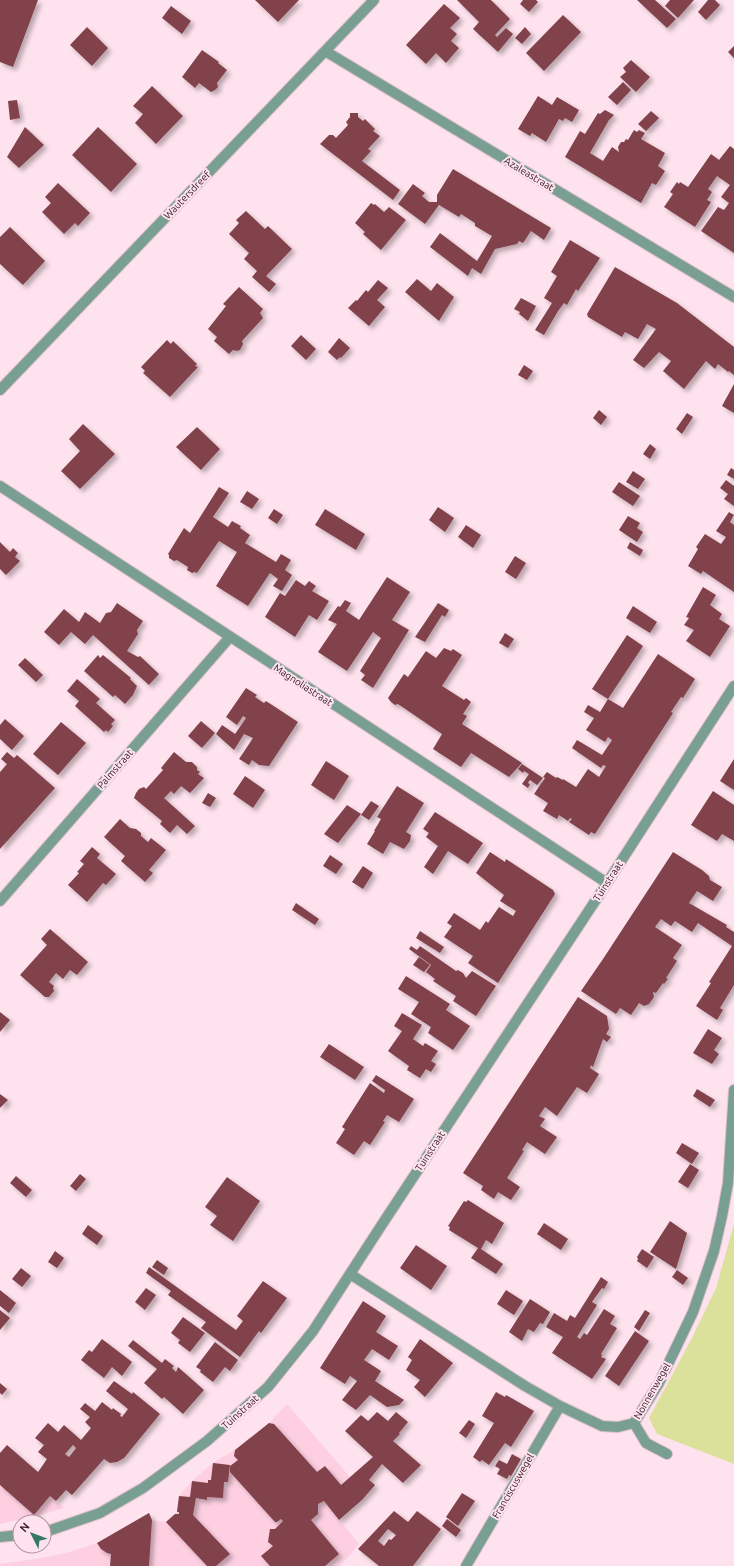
<svg xmlns="http://www.w3.org/2000/svg" width="734" height="1566" font-family="Ubuntu,sans-serif">
  <style>
    .built { fill: #fdcfe1 }
    .green { fill: #dbe19b }
    .building { fill: #81424b; fill-rule: evenodd; filter: url(#shadow) }
    .lines { fill: none; stroke-linecap: round; stroke-linejoin: round }
    .minor-casing { stroke: #dbbfca; stroke-width: 12 }
    .minor { stroke: #799e92; stroke-width: 10 }
    .labels { text-anchor: middle; dominant-baseline: central; stroke-width: 4; stroke-linejoin: round; paint-order: stroke }
    .street-label { font-size: 10px; fill: #39202b; stroke: #fee2ed }
  </style>
  <defs>
    <filter id="shadow"><feDropShadow dx="3.5" dy="3.5" stdDeviation="2" flood-color="#0004"/></filter>
  </defs>
  <rect width="100%" height="100%" fill="#fee2ed"/>
  <path class="built" d="M287,1404L350,1477L324,1501L359,1544L340,1566H0V1564L36,1559L66,1553L97,1543L149,1513L152,1520L166,1522L177,1512L179,1496L192,1481L213,1463L236,1449L250,1437L252,1438L269,1423Z
    M0,1452L64,1508L41,1515L0,1524Z"/>
  <path class="green" d="M734,1224V1464L657,1434L649,1418L692,1338L716,1288Z"/>
  <path class="building" d="M0,0H38L13,67L0,62Z
    M255,0H299L278,22Z
    M457,0H491L510,19L495,35L497,37L506,28L513,34L498,52L473,29L479,22Z
    M523,0H536L538,2L529,12L520,4Z
    M637,0H655L676,19L667,28Z
    M670,0H694L678,18L665,6Z
    M708,0H715L720,5L706,20L698,12Z
    M444,4L460,18L450,28L457,34L451,41L459,48L446,63L436,53L426,64L406,45Z
    M171,6L191,21L182,34L162,18Z
    M563,15L581,32L544,71L526,53Z
    M87,27L108,48L92,66L70,45Z
    M525,27L531,34L522,44L515,38Z
    M734,46V58L728,52Z
    M202,50L219,62L218,63L227,70L217,83L218,87L215,90L211,92L199,83L195,88L182,77Z
    M631,60L650,77L636,92L620,77L626,72L623,68Z
    M623,82L631,90L617,105L608,97Z
    M152,86L183,116L156,144L135,123L143,114L133,106Z
    M538,96L552,105L557,97L579,110L572,122L565,118L563,121L559,119L546,142L532,133L530,136L518,129Z
    M17,100L20,118L10,120L8,101Z
    M605,110L614,115L609,120L590,153L603,161L612,147L619,152L618,147L621,142H624L626,139L628,140L634,130L637,132L639,130L645,133L641,139L665,153L658,166L665,171L656,185L652,183L641,203L565,157L580,131L585,134L598,113L600,114Z
    M651,111L659,118L646,131L638,124Z
    M350,113H358V117L363,121L365,119L375,129L373,131L380,136L368,149L371,151L362,161L400,190L393,200L320,144L329,135H333L336,138L348,125L346,122L350,117Z
    M25,127L44,145L19,168L7,157Z
    M98,127L137,164L111,192L72,155Z
    M730,146L734,149V253L701,231L718,207L724,210L729,203L721,197L730,185L717,176L708,189L712,192L707,200L711,202L695,227L664,207L673,194L670,192L677,182L679,184L680,182L688,187L711,154L719,160Z
    M453,169L551,228L544,240L531,231L523,243L519,241L517,244L495,249L481,274L472,268L468,276L430,247L440,233L477,261L492,236L475,226V223L461,214L459,217L439,205L425,224L398,204L413,184L425,193L422,196L429,202H437V195Z
    M58,183L90,213L78,226L75,223L64,234L42,212L51,203L45,197Z
    M371,203L374,205L375,204L384,212L389,207L406,220L381,250L363,234L365,232L355,223Z
    M246,211L265,229L268,226L292,249L266,276L276,284L269,292L252,277L257,271L244,259L249,253L229,234L239,223L236,220Z
    M10,227L45,261L23,285L0,264V237Z
    M570,240L600,258L578,291L576,289L567,305L564,303L558,311L544,335L535,330L552,303L544,298L557,276L551,272Z
    M615,267L677,303L734,347V375L729,371L728,372L718,364L715,369L706,361L684,389L663,371L671,361L659,352L644,368L633,360L656,329L647,324L638,339L625,332L622,337L588,317L587,314Z
    M417,279L431,291L437,283L454,297L439,321L405,292Z
    M378,280L388,288L377,300L385,307L369,326L348,308L356,300L357,301L366,290L368,292Z
    M239,287L263,309L260,313L263,318L242,341L243,344L240,350L237,351L233,350L229,354L214,341L217,337L208,329L226,306L223,304Z
    M521,298L536,306L528,321L519,314L520,312L514,309Z
    M301,335L316,349L306,360L291,346Z
    M339,338L350,348L341,358L340,357L337,360L328,352Z
    M167,340L171,344L173,341L197,364L195,366L198,367L170,397L143,373L145,371L141,367Z
    M524,365L533,371L527,380L518,375Z
    M734,384V413L722,406Z
    M599,410L607,417L601,425L593,418Z
    M687,413L693,417L682,434L676,429Z
    M83,424L115,454L80,489L61,471L80,451L69,439Z
    M197,427L220,449L201,470L176,447Z
    M650,444L656,449L650,459L643,454Z
    M731,468L734,470V479L727,475Z
    M633,471L645,479L638,489L626,482Z
    M726,480L734,486V506L724,499L728,494L720,488Z
    M619,482L640,496L633,506L612,492Z
    M219,487L229,493L213,517L228,527L232,521L241,526L240,528L250,535L245,543L276,562L281,554L291,560L285,570L292,575L282,591L273,586L278,579L270,573L248,606L216,586L237,552L219,541L197,573L195,572L192,573L187,570L188,567L177,560L174,561L169,558V555L168,554L184,528L190,533Z
    M247,491L259,499L252,509L240,502Z
    M438,507L454,518L445,532L429,520Z
    M274,509L283,515L277,524L268,518Z
    M325,509L365,534L356,550L315,525Z
    M729,512L734,515L730,522L734,525V592L703,571L701,574L688,566L698,549L696,547L705,534L721,544L726,537L716,531Z
    M628,516L640,523L637,528L643,532L637,542L619,530Z
    M466,525L481,535L473,548L458,537Z
    M0,542L10,552L13,548L18,553L15,557L20,561L6,575L0,569Z
    M630,542L643,550L640,556L627,548Z
    M515,556L526,563L516,579L505,572Z
    M387,577L410,592L392,620L409,630L373,688L361,680L365,675L360,671L381,638L373,632L347,671L318,652L337,624L328,620L338,606L340,607L345,600L351,603L346,611L359,620Z
    M296,580L305,586L309,581L316,586L312,591L329,601L317,620L309,615L295,637L265,617L280,593L285,596Z
    M703,587L716,595L710,605L722,614L719,619L730,626L710,657L686,641L694,630L684,625L689,618L686,617Z
    M117,603L143,621L137,630L138,634L127,651L138,657L140,656L159,674L149,685L93,635L85,644L71,632L59,645L44,632L64,609L79,622L85,612L100,623L106,613L111,612Z
    M438,603L449,610L445,617L442,615L425,642L415,637Z
    M633,606L657,622L650,633L626,618Z
    M505,633L514,639L508,648L499,643Z
    M627,635L643,646L608,699L592,689Z
    M444,648L451,651L453,649L462,655L442,686L464,700L466,698L471,702L463,714L467,716L462,724L522,763L509,777L471,753L461,767L433,749L442,734L398,704L395,705L391,702L388,698L404,674L408,677L426,651L436,658Z
    M658,654L695,679L683,698L681,697L671,712L673,713L595,834L591,832L589,835L569,822L572,819L570,818L568,821L559,815L557,819L543,811L548,803L534,794L545,778L543,777L547,772L556,778L557,777L563,780V779L576,787L588,769L599,777L606,766L603,765L601,768L572,748L577,740L602,755L612,740L608,737L605,742L586,730L594,718L584,712L588,705L600,712L608,699L623,708Z
    M98,655L100,658L103,655L131,678L130,679L137,686L133,695L125,704L115,695L113,697L84,671Z
    M25,658L43,675L36,682L18,665Z
    M77,679L100,699L96,703L115,720L111,724L113,726L108,732L106,730L104,732L75,706L79,701L67,691Z
    M246,688L257,695L255,697L264,703L266,701L298,722L269,766L259,765L252,760L249,765L239,759L253,738L244,734L234,750L216,734L222,725L235,734L246,718L243,716L237,725L226,717Z
    M5,719L24,736L12,750L0,739V725Z
    M201,721L215,733L202,748L188,736Z
    M61,722L86,743L58,775L33,754Z
    M7,752L14,758L17,755L55,788L0,849V772L7,764L1,759Z
    M174,752L186,762H192L197,767V770L200,772L198,774L204,778L190,793L181,786L174,794L171,791L164,798L195,826L187,834L177,825L170,833L160,824L162,821L134,798L136,793L139,789L144,787L146,789L163,770L161,768Z
    M734,759V790L720,781Z
    M326,761L349,776L334,800L311,785Z
    M522,764L543,778L537,785L530,780L528,783L530,784L528,788L522,784L529,774L524,771L523,773L518,769Z
    M245,776L265,790L253,808L233,794Z
    M397,786L424,803L406,832L411,835L410,841L404,849L390,842L383,854L367,844L375,831H374L381,819L377,817Z
    M713,791L734,805V841L722,834L717,841L691,825Z
    M208,793L216,798L210,807L202,803Z
    M371,801L379,806L369,820L361,815Z
    M347,805L361,814L338,843L324,834Z
    M435,812L483,843L468,864L448,851L433,874L424,867L438,846L426,837L429,833L423,829Z
    M120,819L130,828L136,829L141,833V836L148,842L151,838L166,850L149,870L153,873L145,882L121,861L125,856L104,837Z
    M92,847L100,854L97,858L116,874L106,885L103,883L87,902L68,885L79,873L77,872L84,864L80,861Z
    M490,852L505,862L506,859L553,890L555,894L498,983L468,963L473,956L444,937L452,926L447,923L454,913L480,930L486,921L488,923L499,907L513,916L516,911L500,901L504,895L476,873Z
    M673,852L702,870L709,876L710,880L722,887L713,901L697,891L689,903L727,925L726,927L734,932V985L720,1008L723,1010L717,1020L696,1006L711,983L709,982L732,946L698,923L692,932L675,921L671,926L661,919L655,927L682,945L673,958L677,961L666,978L668,979L664,984L663,983L656,993L653,992L654,997L649,1004L644,1006L639,1003L631,1015L620,1008L616,1014L581,991L603,959Z
    M330,855L343,864L336,874L323,866Z
    M363,866L373,873L363,889L352,882Z
    M296,903L319,919L315,925L292,910Z
    M50,929L88,962L77,975L70,970L63,979L56,973L49,982L54,986L53,988L54,991L49,997H45L20,975L47,945L41,939Z
    M420,931L444,947L440,953L416,938Z
    M411,946L417,950L420,946L456,971L458,970L463,973L466,978L472,971L496,986L476,1016L453,1001L456,996L433,981L435,979L426,972L431,965L409,949Z
    M419,957L430,965L424,972L413,965Z
    M406,976L450,1004L446,1010L470,1026L453,1050L428,1033L431,1027L411,1014L419,1002L398,989Z
    M578,997L607,1016L609,1029L606,1034L611,1037L607,1042L603,1039L593,1067L591,1065L590,1068L599,1074L587,1093L577,1087L557,1116L545,1107L539,1116L545,1119L540,1126L557,1137L545,1154L527,1142L522,1150L524,1151L507,1178L520,1187L511,1200L498,1192L494,1199L481,1190L483,1186L463,1173Z
    M0,1012L10,1020L0,1032Z
    M402,1013L422,1025L413,1039L423,1046L425,1043L438,1051L431,1061L436,1064L431,1072L426,1069L420,1078L407,1070L409,1066L388,1051L402,1031L394,1026Z
    M708,1029L722,1038L714,1050L719,1054L712,1064L693,1053Z
    M329,1044L364,1067L355,1080L320,1057Z
    M376,1075L414,1099L399,1122L387,1115L383,1121L385,1122L370,1145L364,1141L354,1155L336,1143L345,1129L342,1127L370,1083L384,1093L385,1090L372,1081Z
    M697,1089L715,1100L710,1107L693,1096Z
    M0,1094L8,1100L0,1108Z
    M682,1143L699,1153L692,1164L676,1153Z
    M690,1164L699,1170L688,1188L678,1182Z
    M80,1174L86,1179L76,1191L70,1186Z
    M16,1176L32,1190L26,1197L10,1183Z
    M227,1177L260,1201L233,1241L210,1225L217,1216L205,1207Z
    M468,1200L504,1223L492,1244L486,1240L481,1249L503,1264L496,1274L471,1258L478,1248L449,1230L450,1227L448,1226L464,1201L466,1202Z
    M670,1221L687,1233L676,1269L650,1252Z
    M544,1223L568,1239L561,1250L537,1234Z
    M88,1225L103,1236L97,1245L82,1234Z
    M416,1245L447,1266L431,1290L400,1268Z
    M642,1249L654,1257L647,1268L637,1261L638,1259L637,1257Z
    M55,1251L64,1258L57,1268L48,1262Z
    M157,1260L168,1268L164,1275L152,1267Z
    M149,1267L236,1330L243,1321L237,1316L263,1281L287,1298L261,1333L259,1331L240,1357L201,1328L206,1322L168,1295L171,1291L146,1273Z
    M21,1268L31,1276L22,1287L12,1279Z
    M677,1270L688,1278L683,1285L672,1277Z
    M601,1277L608,1282L604,1289L602,1288L592,1302L597,1305L577,1337L580,1339L584,1333L587,1335L604,1309L615,1316L610,1324L617,1328L601,1354L602,1355L601,1357L606,1359L592,1379L552,1353L563,1337L546,1327L554,1313L567,1321L570,1315L575,1318Z
    M146,1288L156,1295L145,1310L135,1302Z
    M0,1290L16,1303L9,1313L0,1306Z
    M506,1290L523,1301L514,1315L497,1304Z
    M530,1299L550,1312L543,1324L540,1323L534,1332L528,1329L522,1341L509,1332Z
    M363,1301L386,1316L376,1332L398,1346L389,1360L372,1349L364,1360L381,1371L375,1381L404,1400L399,1405L387,1407L370,1395L356,1410L342,1400L357,1381L350,1376L345,1384L320,1368Z
    M0,1310L10,1318L0,1330Z
    M645,1310L650,1313L639,1331L634,1327Z
    M183,1317L205,1333L190,1352L178,1343L180,1340L171,1333Z
    M635,1331L649,1341L619,1386L605,1376Z
    M102,1339L132,1362L122,1376L112,1367L104,1378L81,1360L89,1350L92,1352Z
    M420,1339L453,1363L425,1397L414,1387L420,1380L406,1370L412,1360L408,1357Z
    M133,1340L162,1363L165,1359L174,1366L172,1368L176,1372L178,1367L204,1390L183,1414L164,1397L162,1399L144,1383L157,1369L128,1346Z
    M215,1342L238,1360L230,1371L225,1367L213,1382L200,1372L201,1370L196,1367Z
    M114,1381L132,1394L133,1392L160,1414L124,1458L117,1462L110,1463L104,1459L72,1495L66,1490L56,1501L50,1496L34,1515L0,1485V1453L7,1445L38,1472L47,1459L38,1452L44,1445L35,1438L48,1423L58,1432L64,1425L81,1440L91,1428L85,1422L90,1417L80,1409L85,1403L95,1411L102,1402L112,1410L113,1408L121,1414L120,1416L122,1417L128,1409L106,1391ZM73,1445L76,1448L69,1457L65,1454Z
    M0,1383L7,1389L2,1395L0,1393Z
    M496,1392L505,1397L506,1395L534,1411L511,1447L505,1443L489,1465L482,1460L480,1462L473,1457L494,1423L482,1416Z
    M377,1412L388,1421L396,1412L408,1422L399,1433L400,1434L393,1441L421,1465L403,1483L382,1464L369,1480L375,1485L362,1500L339,1520L324,1501L318,1504V1514L311,1520L339,1554L325,1566H270L261,1556L273,1546L268,1542L270,1529H275L283,1521L281,1519L277,1522H275L230,1472V1466L238,1460L234,1456L235,1450L269,1423L274,1424L317,1472L325,1466L341,1485L373,1457L345,1431L361,1415L368,1421Z
    M469,1420L475,1424L466,1438L459,1433Z
    M512,1454L521,1459L511,1476L509,1475L507,1479L497,1474L500,1469L495,1466L499,1460L507,1464Z
    M213,1463L230,1465L228,1482H224L223,1498L207,1497V1500L196,1498L193,1515L230,1554L216,1566H207L166,1522L175,1514H179V1512H177L179,1496L190,1497L192,1481L208,1483V1480H211Z
    M462,1493L475,1501L458,1526L446,1517Z
    M394,1511L408,1522L417,1511L441,1529L413,1566H379L358,1549ZM388,1529L396,1535L391,1540L389,1539L384,1546L378,1541Z
    M149,1513L152,1520L149,1566H110L111,1554L107,1553L101,1549L97,1543Z
    M447,1519L461,1530L456,1537L442,1526Z"/>
  <g class="lines">
    <defs>
      <path id="minor" d="M325,51L734,297
        M0,390L374,0
        M0,486L607,883
        M0,901L230,637
        M350,1274L525,1386L560,1406L602,1426L618,1427L634,1423L659,1383L693,1312L714,1251L722,1216L728,1183L734,1090
        M634,1423L646,1443L667,1454
        M44,1531L51,1530L100,1513L143,1488L207,1441L268,1387L313,1331L381,1226L607,883L734,686
        M0,1537L20,1535
        M466,1566L560,1406"/>
    </defs>
    <use href="#minor" class="minor-casing"/>
    <use href="#minor" class="minor"/>
  </g>
  <g class="labels">
    <g class="street-label">
      <text transform="translate(529 174) rotate(31)">Azaleastraat</text>
      <text transform="translate(187 195) rotate(-46)">Wautersdreef</text>
      <text transform="translate(303 685) rotate(33)">Magnoliastraat</text>
      <text transform="translate(115 769) rotate(-49)">Palmstraat</text>
      <text transform="translate(608 881) rotate(-57)">Tuinstraat</text>
      <text transform="translate(430 1151) rotate(-57)">Tuinstraat</text>
      <text transform="translate(652 1391) rotate(-60)">Nonnenwegel</text>
      <text transform="translate(240 1412) rotate(-42)">Tuinstraat</text>
      <text transform="translate(513 1486) rotate(-60)">Franciscuswegel</text>
    </g>
  </g>
  <g transform="translate(32 1534) rotate(312)"><circle r="19" fill="#fee2ed" stroke="#af949f"/>
  <path d="M0-3L7 15L0 10L-7 15Z" fill="#377765"/>
  <text y="-6" font-size="11" font-weight="bold" text-anchor="middle" fill="#39202b">N</text>
  </g>
</svg>
